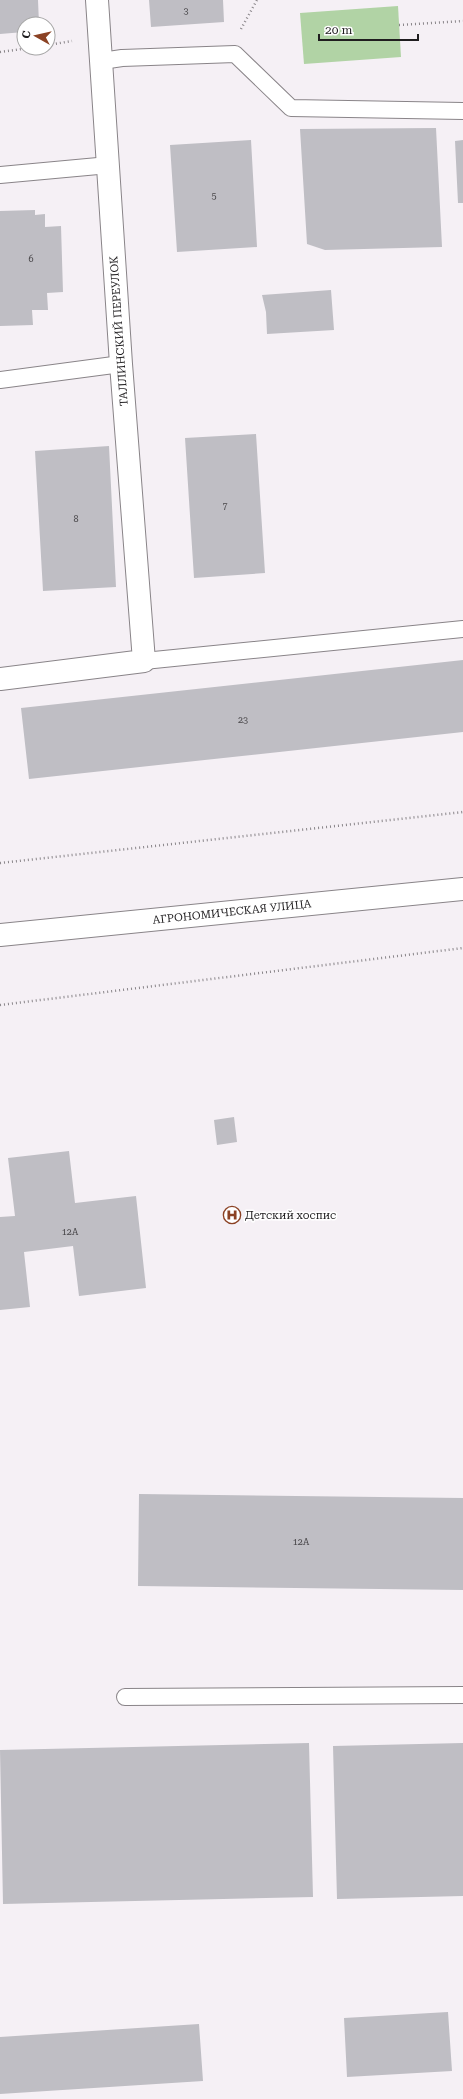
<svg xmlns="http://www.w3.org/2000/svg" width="463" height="2099" font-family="'Roboto Serif',serif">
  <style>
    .green { fill: #b1d3a5 }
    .building { fill: #bfbec4 }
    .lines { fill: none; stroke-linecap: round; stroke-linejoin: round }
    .lane-casing { stroke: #898488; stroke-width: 18 }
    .street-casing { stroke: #898488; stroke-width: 24 }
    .secondary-casing { stroke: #898488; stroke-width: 24 }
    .path { stroke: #898589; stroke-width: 2.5; stroke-dasharray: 1 3; stroke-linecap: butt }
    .lane { stroke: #fff; stroke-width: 16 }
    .street { stroke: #fff; stroke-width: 22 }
    .secondary { stroke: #fff; stroke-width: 22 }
    .labels { text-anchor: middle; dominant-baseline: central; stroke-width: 3; stroke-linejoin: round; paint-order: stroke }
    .number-label { font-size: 9px; fill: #474548 }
    .street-label { font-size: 11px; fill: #1f1d1f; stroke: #fff }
    .poi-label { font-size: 11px; fill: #1f1d1f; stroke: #fff; text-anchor: start }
  </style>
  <rect width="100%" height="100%" fill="#f5f0f5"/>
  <path class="green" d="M398,6L401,57L304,64L300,13Z"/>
  <path class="building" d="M0,0H38L39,24H24V32L0,34Z
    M149,0H223L224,22L151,27Z
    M436,128L442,247L325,250L307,244L300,129Z
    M251,140L257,247L177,252L170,145Z
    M463,140V203H458L455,141Z
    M35,210V215L45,214V227L61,226L63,292L47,293L48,310H32L33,325L0,326V211Z
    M331,290L334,330L267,334L266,312L262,295Z
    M256,434L265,573L194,578L185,438Z
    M109,446L116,587L43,591L35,451Z
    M463,660V732L29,779L21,708Z
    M234,1117L237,1142L217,1145L214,1120Z
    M69,1151L75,1203L136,1196L146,1288L79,1296L73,1246L24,1252L30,1307L0,1310V1217L15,1216L8,1158Z
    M139,1494L463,1498V1590L138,1586Z
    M309,1743L313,1897L3,1904L0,1750Z
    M463,1743V1896L337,1899L333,1746Z
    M448,2012L452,2071L347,2077L344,2018Z
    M199,2024L203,2081L0,2094V2037Z"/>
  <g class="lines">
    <defs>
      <path id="lane" d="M102,61L122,58L235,54L291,108L463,111
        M0,175L109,165
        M0,380L121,364
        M144,661L463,629
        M125,1697L463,1695"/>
      <path id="street" d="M0,679L144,661L121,364L97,0"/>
      <path id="secondary" d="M0,935L463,889"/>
    </defs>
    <use href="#lane" class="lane-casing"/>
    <use href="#street" class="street-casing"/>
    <use href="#secondary" class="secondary-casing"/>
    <path class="path" d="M399,25L463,21
      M241,29L257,0
      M48,45L72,41
      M0,52L30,48
      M0,863L463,812
      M0,1005L463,948"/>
    <use href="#lane" class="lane"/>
    <use href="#street" class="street"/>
    <use href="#secondary" class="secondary"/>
  </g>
  <defs>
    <symbol id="hospital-ring" viewBox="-11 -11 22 22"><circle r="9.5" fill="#fff" stroke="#8b4224" stroke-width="1.5"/><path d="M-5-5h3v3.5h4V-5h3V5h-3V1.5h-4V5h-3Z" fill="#8b4224"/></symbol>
  </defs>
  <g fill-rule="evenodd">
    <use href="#hospital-ring" x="222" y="1205" width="20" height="20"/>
  </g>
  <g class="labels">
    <g class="number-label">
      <text x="186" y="11">3</text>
      <text x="214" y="196">5</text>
      <text x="31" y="259">6</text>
      <text x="225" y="506">7</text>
      <text x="76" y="519">8</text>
      <text x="243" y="720">23</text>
      <text x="70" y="1232">12А</text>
      <text x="301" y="1542">12А</text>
    </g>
    <g class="street-label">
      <text transform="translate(119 331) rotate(-94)">ТАЛЛИНСКИЙ ПЕРЕУЛОК</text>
      <text transform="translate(232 912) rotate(-6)">АГРОНОМИЧЕСКАЯ УЛИЦА</text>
    </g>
    <g class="poi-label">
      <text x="245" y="1215">Детский хоспис</text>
    </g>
  </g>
  <g transform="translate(36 36) rotate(278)"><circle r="19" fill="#ffffff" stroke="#a5a5a5"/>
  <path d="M0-3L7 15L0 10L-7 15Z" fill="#8b4224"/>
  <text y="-6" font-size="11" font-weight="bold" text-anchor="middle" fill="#1f1d1f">С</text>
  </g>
  <path d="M319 34v6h99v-6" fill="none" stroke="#1f1d1f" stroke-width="2"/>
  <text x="325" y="34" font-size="12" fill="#1f1d1f" stroke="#ffffff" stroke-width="3" paint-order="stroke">20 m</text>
</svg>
